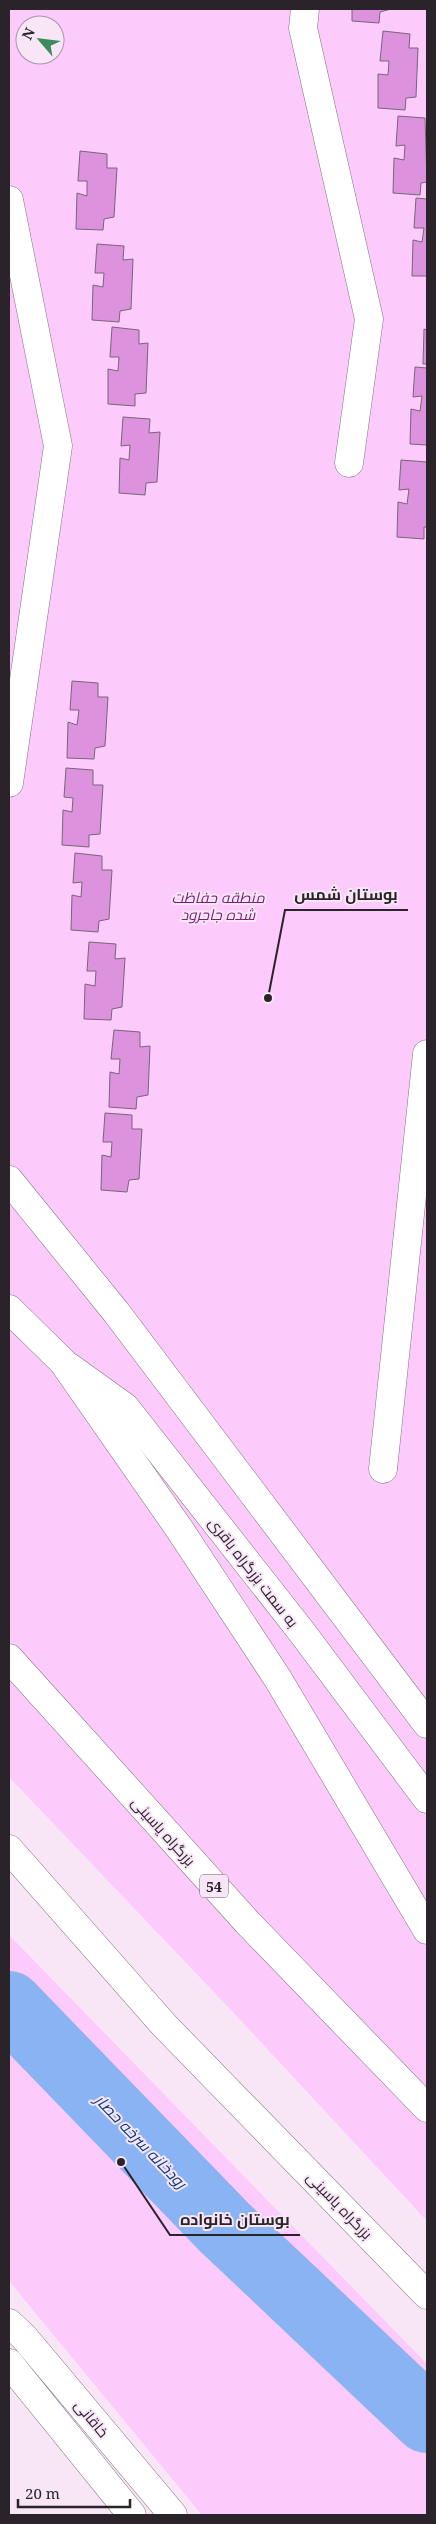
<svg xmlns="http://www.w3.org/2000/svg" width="436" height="2524" font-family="'Noto Serif',Cairo,serif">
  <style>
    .green { fill: #fdcafc; fill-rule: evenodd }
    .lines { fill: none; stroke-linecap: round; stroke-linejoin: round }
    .river { stroke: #89b3f3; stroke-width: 68 }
    .building { fill: #dc92dc; stroke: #766776 }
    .minor-casing { stroke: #817281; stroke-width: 29 }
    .major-casing { stroke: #817281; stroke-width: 29 }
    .highway-casing { stroke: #817281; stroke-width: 29 }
    .minor { stroke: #fff; stroke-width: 28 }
    .major { stroke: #fff; stroke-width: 28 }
    .highway { stroke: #fff; stroke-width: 28 }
    .labels { text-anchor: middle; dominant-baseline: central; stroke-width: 4; stroke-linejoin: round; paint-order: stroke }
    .shield { fill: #f8e6f7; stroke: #685e68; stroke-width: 1 }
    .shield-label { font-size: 14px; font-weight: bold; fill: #2a242a }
    .park-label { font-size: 15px; font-style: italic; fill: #772079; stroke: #f8e6f7 }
    .street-label { font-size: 15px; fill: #2a242a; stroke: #f8e6f7 }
    .water-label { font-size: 16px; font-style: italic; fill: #083a7f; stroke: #f8e6f7 }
    .leader { fill: none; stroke: #2a242a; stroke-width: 2 }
    .callout-dot { fill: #2a242a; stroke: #f8e6f7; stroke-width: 2 }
    .callout-label { font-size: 16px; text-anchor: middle; font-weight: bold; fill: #2a242a; stroke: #f8e6f7; stroke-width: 4; stroke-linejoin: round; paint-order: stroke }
  </style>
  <rect width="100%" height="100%" fill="#f8e6f7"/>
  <path class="green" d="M9,9H427V2221L231,2010L9,1777ZM25,25H55V55H25Z
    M9,1935L427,2364V2515H202L9,2281Z"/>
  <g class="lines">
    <path class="river" d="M9,2005L225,2228L427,2419"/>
  </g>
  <path class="building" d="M352,9H391L380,12L379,23L352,21Z
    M383,31L410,34L409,48H418L416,97L406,98L405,110L378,108V74L388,75L389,61H380Z
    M398,116L425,118L427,182L421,183L420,195L393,193L394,158L404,160L405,145L396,146Z
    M80,151L107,154V168H117L114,217L104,219L103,230L76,229L77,193L87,196V181H78Z
    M416,198L427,199V276H412L413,240L422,242L424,228H414Z
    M97,244L124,246L123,260L133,259L131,309L120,311L119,322L92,320L93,285L103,287L104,273H95Z
    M112,327L139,330V344L148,343L146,393L135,394V406L108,404V369L118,371L119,357H110Z
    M424,329L427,330V364H423Z
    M415,367L427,368V445L410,444L411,409L420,411L422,396L413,397Z
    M123,417L150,419L149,433L160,432L157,482L146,483L145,495L119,493L120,458L129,460L130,445L121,446Z
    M401,460L427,462V527H424V539L397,537L398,502L407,504L409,489L399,490Z
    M72,681L98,683V697H108L105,746L95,748L94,759L67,758L68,722L77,725L79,710H70Z
    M66,768L93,770V785H103L100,834L89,835V847L62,845L63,810L72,812L73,798L64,797Z
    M75,853L102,856V870H112L109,919L99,921L98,932L71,930L72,895L81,897L82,882L73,883Z
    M89,942L116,944L115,959L125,958L122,1007L112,1009L111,1020L84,1019L85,984L95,986L96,971H87Z
    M114,1030L140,1032V1047L150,1046L148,1095L137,1097L136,1109L109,1107L110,1072L119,1074L120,1059H111Z
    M105,1113L132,1115V1129H142L139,1179L129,1180L127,1192L101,1190L102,1155L111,1157L112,1142H103Z"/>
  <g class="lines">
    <defs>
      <path id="minor" d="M305,9L303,28L369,319L349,463
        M9,200L58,446L9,783
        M9,1180L116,1312L427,1724
        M383,1469L427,1054"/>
      <path id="major" d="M68,1366L125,1407L301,1631L427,1799
        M9,2323L24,2337L173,2515
        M9,2363L132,2515"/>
      <path id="highway" d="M9,1309L63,1362L180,1530L278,1679L427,1930
        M9,1658L247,1922L427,2108
        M9,1849L164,2025L427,2295"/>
    </defs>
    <use href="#minor" class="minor-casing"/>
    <use href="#major" class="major-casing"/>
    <use href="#highway" class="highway-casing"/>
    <use href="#minor" class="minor"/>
    <use href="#major" class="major"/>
    <use href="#highway" class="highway"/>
  </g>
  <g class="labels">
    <rect class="shield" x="200" y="1874.5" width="28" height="23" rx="4"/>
    <g class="shield-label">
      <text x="214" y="1886">54</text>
    </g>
    <g class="park-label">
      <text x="218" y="897">منطقه حفاظت<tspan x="218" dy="17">شده جاجرود</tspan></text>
    </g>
    <g class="street-label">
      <text transform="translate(254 1572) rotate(52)">به سمت بزرگراه باقری</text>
      <text transform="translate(164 1831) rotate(48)">بزرگراه یاسینی</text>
      <text transform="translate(340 2205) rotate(46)">بزرگراه یاسینی</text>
      <text transform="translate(92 2418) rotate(50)">خاقانی</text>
    </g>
    <g class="water-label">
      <text transform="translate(141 2141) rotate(46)">رودخانه سرخه حصار</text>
    </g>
  </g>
  <path class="leader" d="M268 998L285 910H408M121 2162L170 2235H300"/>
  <g class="callout-dot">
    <circle cx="268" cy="998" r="5"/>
    <circle cx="121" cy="2162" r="5"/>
  </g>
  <g class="callout-label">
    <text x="346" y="900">بوستان شمس</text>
    <text x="235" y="2225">بوستان خانواده</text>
  </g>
  <rect width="436" height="2524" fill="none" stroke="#2a242a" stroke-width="20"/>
  <g transform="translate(40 40) rotate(298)"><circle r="24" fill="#f8e6f7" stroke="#a698a5"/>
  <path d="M0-4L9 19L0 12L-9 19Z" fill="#3a8c5e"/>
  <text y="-8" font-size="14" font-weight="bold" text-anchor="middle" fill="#2a242a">N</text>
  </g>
  <path d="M18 2499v8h112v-8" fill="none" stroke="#2a242a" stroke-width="2.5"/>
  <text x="25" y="2499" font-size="15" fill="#2a242a" stroke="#f8e6f7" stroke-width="4" paint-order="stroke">20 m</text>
</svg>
